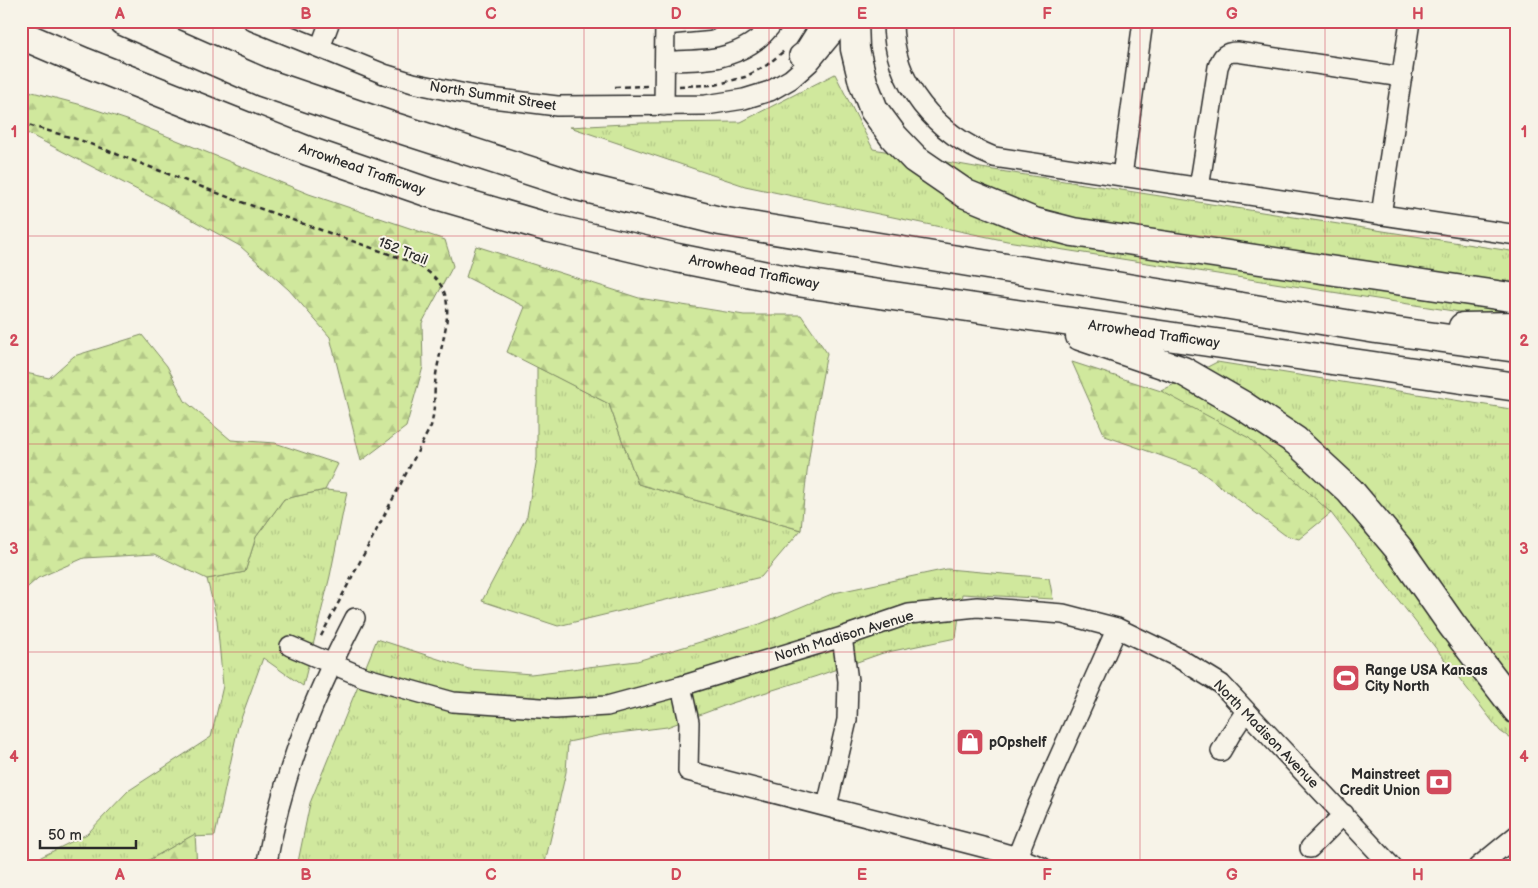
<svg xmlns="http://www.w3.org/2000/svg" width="1538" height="888" font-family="'Balsamiq Sans',sans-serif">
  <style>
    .grass { fill: url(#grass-tufts); stroke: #7e8a64 }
    .forest { fill: url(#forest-firs); stroke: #7e8a64 }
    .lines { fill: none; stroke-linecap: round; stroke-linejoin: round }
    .minor-casing { stroke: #2b2b2b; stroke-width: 22 }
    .highway-casing { stroke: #2b2b2b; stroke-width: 31 }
    .path { stroke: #2b2b2b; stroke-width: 2.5; stroke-dasharray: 5 4; stroke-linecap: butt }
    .minor { stroke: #f7f3e8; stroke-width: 19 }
    .highway { stroke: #f7f3e8; stroke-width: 28 }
    .grid { fill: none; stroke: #d1495b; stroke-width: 1; stroke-opacity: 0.55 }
    .labels { text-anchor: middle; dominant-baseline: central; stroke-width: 4; stroke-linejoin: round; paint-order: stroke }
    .street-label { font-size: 14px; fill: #2b2b2b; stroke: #f7f3e8 }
    .poi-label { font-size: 14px; font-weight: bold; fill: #2b2b2b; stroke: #f7f3e8; text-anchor: start }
    .neatline { fill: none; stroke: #d1495b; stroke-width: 2 }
    .grid-label { font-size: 16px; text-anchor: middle; font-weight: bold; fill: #d1495b }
  </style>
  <defs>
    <pattern id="grass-tufts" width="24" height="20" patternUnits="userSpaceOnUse" patternTransform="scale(1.25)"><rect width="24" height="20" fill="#d0e89d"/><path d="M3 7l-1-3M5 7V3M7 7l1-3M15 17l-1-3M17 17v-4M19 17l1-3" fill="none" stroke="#b3c787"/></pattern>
    <pattern id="forest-firs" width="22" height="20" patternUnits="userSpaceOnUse" patternTransform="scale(1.25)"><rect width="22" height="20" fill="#d0e89d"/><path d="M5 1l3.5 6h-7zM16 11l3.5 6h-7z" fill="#b3c787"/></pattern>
  </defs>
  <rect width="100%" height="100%" fill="#f7f3e8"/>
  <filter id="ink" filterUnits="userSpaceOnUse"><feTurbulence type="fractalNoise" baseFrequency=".02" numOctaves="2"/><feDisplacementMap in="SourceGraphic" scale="10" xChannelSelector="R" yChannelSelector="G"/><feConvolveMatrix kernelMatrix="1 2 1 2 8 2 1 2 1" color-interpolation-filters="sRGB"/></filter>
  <g filter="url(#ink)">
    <path class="grass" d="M835,74L873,149L981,168L1517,252V321L1007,241L745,186L570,127L642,123L741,122Z
      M1217,362L1517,410V743L1500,731L1331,513L1161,391Z
      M537,367L609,404L638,484L801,530L761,577L558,626L482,601L527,516L537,458Z
      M325,490L347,492L330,576L303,686L263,658L238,727L215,836L190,837L142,864L140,867H21L87,834L128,791L211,737L223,686L217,620L207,579L245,572L256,537L284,499Z
      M947,569L1049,578L1053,599L962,594L956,638L883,653L817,676L729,704L667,727L602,735L568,742L566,772L544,867H297L310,803L377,639L469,669L531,674L637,661L760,624L834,593Z"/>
    <path class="forest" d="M21,89L82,105L130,121L309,194L445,240L453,266L422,323L423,367L406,427L361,461L330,337L289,290L240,246L151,197L21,130Z
      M476,246L639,298L744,315H801L827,353C815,412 806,469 801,530L638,484L609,404L507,352L525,307L466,277Z
      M142,335L167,366L185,401L231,440L275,443L338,464L325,490L284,499L256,537L245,572L207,579L155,554L84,558L38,578L21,593V372L49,378L74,356Z
      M1072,362L1161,391L1249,438L1331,513L1299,539L1285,535L1196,468L1105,436Z
      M195,834L197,867H140L142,864Z"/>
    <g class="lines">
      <defs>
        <path id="minor" d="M253,21L384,74L413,83L475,96L557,106L706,105L744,99L770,91L791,79L809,63L833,34L840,21
          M893,21C893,85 936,134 994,157L1517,235
          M665,25L708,21
          M320,48L330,21
          M799,55L804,51L823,21
          M665,62C681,60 705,61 720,57C741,52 762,40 774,21
          M664,106L665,21
          M1122,176L1143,21
          M1199,188L1218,67C1222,56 1225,52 1237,52L1402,77
          M1381,215L1410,21
          M290,646L363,677L453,702L555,709L607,706L681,686L842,637L909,614L977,607L1063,614L1117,628L1177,657L1221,684L1392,867
          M681,686L689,722L688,771L990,849L1017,857L1042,867
          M1221,751L1232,732L1246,711
          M827,806L847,720L848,681L842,637
          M1310,848L1344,814
          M266,867C275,817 289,766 308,719C322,684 338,651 355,618
          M1013,867L1036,809L1117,628
          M1478,867L1517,835"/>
        <path id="highway" d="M123,21L262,82L388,125L577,186L720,221L1376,329L1517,348
          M854,21L855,49L863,82L874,110L894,137L915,159L966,194L1034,222L1073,232L1517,298
          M21,35L84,62L308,151L430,193L550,228L677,258L797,282L1517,387
          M1463,327L1517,326
          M1080,336L1183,371L1242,405L1296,441L1350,491L1398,548L1452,625L1517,710"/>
      </defs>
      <use href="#minor" class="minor-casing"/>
      <use href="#highway" class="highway-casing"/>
      <path class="path" d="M679,86L715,85L745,77L767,65L784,51
        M615,87L649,86
        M21,123L80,140L233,199L406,260C465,283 446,321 437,369C433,388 436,408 431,426L320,638"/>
      <use href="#minor" class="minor"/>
      <use href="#highway" class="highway"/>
    </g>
  </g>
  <path class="grid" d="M213,21V867M398,21V867M584,21V867M769,21V867M954,21V867M1140,21V867M1325,21V867M21,236H1517M21,444H1517M21,652H1517"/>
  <defs>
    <symbol id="stadium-square" viewBox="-11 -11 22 22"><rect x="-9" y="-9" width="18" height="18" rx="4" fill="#d1495b" stroke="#f7f3e8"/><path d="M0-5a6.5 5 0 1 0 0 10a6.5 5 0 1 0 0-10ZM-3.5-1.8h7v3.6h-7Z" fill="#fff"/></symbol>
    <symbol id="shop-square" viewBox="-11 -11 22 22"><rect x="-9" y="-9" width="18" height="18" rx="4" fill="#d1495b" stroke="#f7f3e8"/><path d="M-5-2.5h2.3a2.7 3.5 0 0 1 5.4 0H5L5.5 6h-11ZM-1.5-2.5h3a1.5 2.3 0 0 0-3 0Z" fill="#fff"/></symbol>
    <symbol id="bank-square" viewBox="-11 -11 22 22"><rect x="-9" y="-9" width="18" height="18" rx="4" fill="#d1495b" stroke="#f7f3e8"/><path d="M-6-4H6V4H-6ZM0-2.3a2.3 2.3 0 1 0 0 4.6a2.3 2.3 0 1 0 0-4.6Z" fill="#fff"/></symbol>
  </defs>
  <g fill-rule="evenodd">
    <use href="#stadium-square" x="1330" y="662" width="32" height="32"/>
    <use href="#shop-square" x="954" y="726" width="32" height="32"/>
    <use href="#bank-square" x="1423" y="766" width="32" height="32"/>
  </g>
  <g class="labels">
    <g class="street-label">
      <text transform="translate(493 96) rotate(9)">North Summit Street</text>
      <text transform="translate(362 169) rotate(19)">Arrowhead Trafficway</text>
      <text transform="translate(403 251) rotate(22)">152 Trail</text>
      <text transform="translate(754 272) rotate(11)">Arrowhead Trafficway</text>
      <text transform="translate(1154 334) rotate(8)">Arrowhead Trafficway</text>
      <text transform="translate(844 636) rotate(-17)">North Madison Avenue</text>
      <text transform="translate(1266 734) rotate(46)">North Madison Avenue</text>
    </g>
    <g class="poi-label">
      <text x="1365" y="670">Range USA Kansas<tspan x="1365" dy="16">City North</tspan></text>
      <text x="989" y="742">pOpshelf</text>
      <text x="1420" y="774" text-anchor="end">Mainstreet<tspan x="1420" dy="16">Credit Union</tspan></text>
    </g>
  </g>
  <rect width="1538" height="888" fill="none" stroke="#f7f3e8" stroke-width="55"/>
  <path d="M40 840v8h96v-8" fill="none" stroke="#2b2b2b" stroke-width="2.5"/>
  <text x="48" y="840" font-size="15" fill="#2b2b2b" stroke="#f7f3e8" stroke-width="4" paint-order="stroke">50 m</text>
  <rect x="28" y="28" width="1482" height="832" class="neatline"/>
  <g class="grid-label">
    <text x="120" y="19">A</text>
    <text x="306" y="19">B</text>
    <text x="491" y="19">C</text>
    <text x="676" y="19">D</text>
    <text x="862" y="19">E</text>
    <text x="1047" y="19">F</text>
    <text x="1232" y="19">G</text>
    <text x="1418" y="19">H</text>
    <text x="14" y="137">1</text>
    <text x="1524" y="137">1</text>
    <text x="14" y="346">2</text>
    <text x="1524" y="346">2</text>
    <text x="14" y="554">3</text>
    <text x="1524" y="554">3</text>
    <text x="14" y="762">4</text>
    <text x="1524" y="762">4</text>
    <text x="120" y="880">A</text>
    <text x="306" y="880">B</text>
    <text x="491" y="880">C</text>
    <text x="676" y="880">D</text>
    <text x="862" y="880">E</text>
    <text x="1047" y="880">F</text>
    <text x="1232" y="880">G</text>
    <text x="1418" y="880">H</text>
  </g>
</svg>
